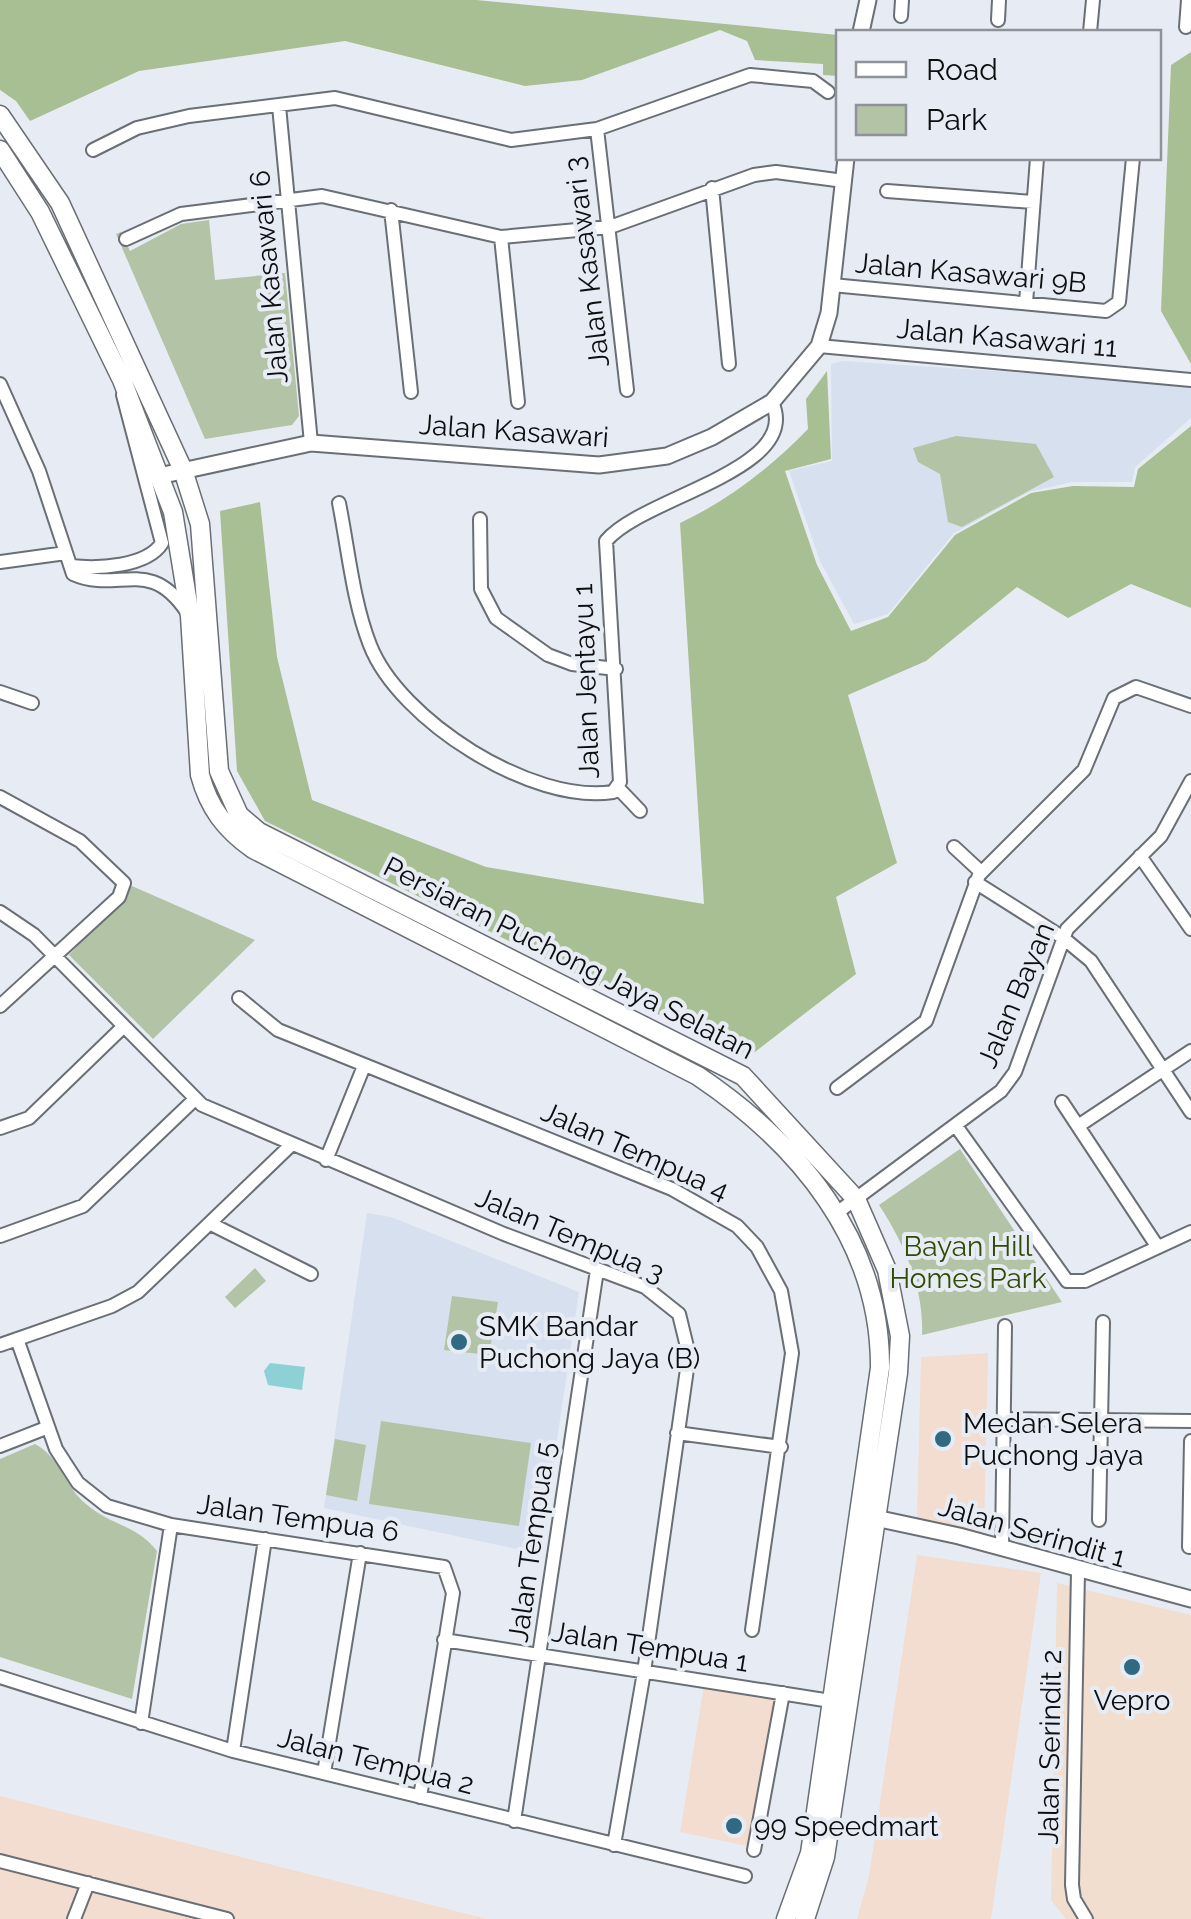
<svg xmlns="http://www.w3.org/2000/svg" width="1191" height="1919" font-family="Raleway,sans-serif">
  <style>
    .commercial { fill: #f3ddd0 }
    .industrial { fill: #f1dece }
    .built { fill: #d6e0ee }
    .green { fill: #b3c3a5 }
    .forest { fill: #a7bf92 }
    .water { fill: #8dd0d6 }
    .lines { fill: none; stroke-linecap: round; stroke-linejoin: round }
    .minor-casing { stroke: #6a6f75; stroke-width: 16 }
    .tertiary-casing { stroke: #6a6f75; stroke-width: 19 }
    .secondary-casing { stroke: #6a6f75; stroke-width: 21 }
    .minor { stroke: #fff; stroke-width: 12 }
    .tertiary { stroke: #fff; stroke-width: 15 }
    .secondary { stroke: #fff; stroke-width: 18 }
    .poi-dot { fill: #2f6982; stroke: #e7ecf4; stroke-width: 4 }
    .labels { text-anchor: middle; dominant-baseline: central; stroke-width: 8; stroke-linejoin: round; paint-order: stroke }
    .street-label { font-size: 28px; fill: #0c0e10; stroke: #e7ecf4 }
    .park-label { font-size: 28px; fill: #2f4b06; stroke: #e7ecf4 }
    .poi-label { font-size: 28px; fill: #0c0e10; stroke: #e7ecf4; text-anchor: start }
  </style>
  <rect width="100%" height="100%" fill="#e7ecf4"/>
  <path class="commercial" d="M988,1353L984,1535L917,1518L921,1357Z
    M917,1555L1041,1573L991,1919H857L869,1876Z
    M704,1685L778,1697L752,1847L680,1832Z
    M0,1796L487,1919H0Z"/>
  <path class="industrial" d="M1057,1583L1191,1615V1919H1066L1051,1900Z"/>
  <path class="built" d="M842,361L1191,384V418L1135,467L1132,482H1072L1029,492L954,533L888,614L854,624L820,561L789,471L832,461L831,364Z
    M367,1213L391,1217L579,1292L540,1554L324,1508Z"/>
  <path class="green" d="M209,220L215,280L285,273L299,416L292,425L205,439L116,234L121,232L130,251L181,224Z
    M956,436L1036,444L1054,477L962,527L948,522L940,474L918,462L913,448Z
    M132,886L255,940L153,1039L69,955Z
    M960,1149L1062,1302L922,1335C924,1288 904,1243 879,1205Z
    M255,1268L266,1281L235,1308L225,1297Z
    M452,1296L498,1302L489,1355L444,1350Z
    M381,1421L531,1443L519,1526L369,1504Z
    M335,1439L366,1445L357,1501L326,1495Z
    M35,1444C61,1458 64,1486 86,1504C113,1527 136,1524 157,1551L132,1699L0,1657V1459Z"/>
  <path class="forest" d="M0,0H476L838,35V76L823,75V64L755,60L747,41L720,30L582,80L525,86L345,41L139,71L30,121L16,101L0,90Z
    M1191,52V364L1161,311L1171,65Z
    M827,371L831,459L785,471L817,565L851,631L888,617L955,535L1031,493L1073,486L1134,487L1138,469L1191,426V608L1131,584L1068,618L1017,587L926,661L848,695L897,863L836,897L856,974L747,1058L265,821L237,771L220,511L260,502L277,657L312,800L486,867L704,904L680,523C729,500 770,468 808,429L806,399Z"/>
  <path class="water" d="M270,1363L305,1367L302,1390L268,1385L264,1371Z"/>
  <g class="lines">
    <defs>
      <path id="minor" d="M901,16L902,0
        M998,20L999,0
        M1186,27L1188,0
        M1090,32L1093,0
        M279,106L311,443
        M597,129L627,390
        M93,150L137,128L189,116L335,98L511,140L597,129L750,75L813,81L828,92
        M712,188L729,364
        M887,191L1033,202
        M391,210L411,392
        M501,237L518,402
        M126,239L181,214L322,196L501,237L610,227L754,175L776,172L844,181
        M832,285L1106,311L1119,302L1133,158
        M1026,303L1037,158
        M819,346L1191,380
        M0,384L39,471L73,574C118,594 149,555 187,612
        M339,503C348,548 353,602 370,645C399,720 533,805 613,792L620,782L606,541C644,496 803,470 772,402
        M480,519L481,589L496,618L548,655L572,664L616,669
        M0,562L66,553
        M71,566C97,569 147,567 162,543L123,395
        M0,692L32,703
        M619,789L640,811
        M0,797L80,841L124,883L119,897L0,1006
        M954,847L981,872
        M1140,856L1191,929
        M975,882L1062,937L1091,961L1191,1112
        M0,912L34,935L202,1105L504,1234L645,1287L679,1314L689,1355L644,1672L614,1845
        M239,998L278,1030L672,1189L737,1226L757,1247L781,1291L792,1353L752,1630
        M837,1088L926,1021L979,875L1084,770L1114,698L1136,687L1191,706
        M1062,1102L1157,1246
        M956,1126L1067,1281H1085L1191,1232
        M1078,1126L1191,1051
        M0,1128L29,1118L124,1026
        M326,1160L364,1066
        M838,1212L1001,1091L1015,1072L1067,929L1161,836L1191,781
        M211,1224L311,1274
        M0,1236L83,1206L195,1099
        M17,1339L56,1449L78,1483L107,1506L171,1525L444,1567L453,1593L420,1797
        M0,1345L112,1306L138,1292L291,1145
        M1004,1419L1191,1421
        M677,1433L781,1447
        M0,1446L46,1428
        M1099,1520L1103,1322
        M1002,1547L1005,1326
        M1189,1547L1191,1441
        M1078,1571L1072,1885L1074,1899L1086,1919
        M444,1640L837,1702
        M0,1677L233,1751L745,1876
        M141,1723L171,1525
        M233,1751L265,1539
        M324,1773L360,1553
        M514,1821L597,1270
        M754,1850L783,1693
        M0,1861L227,1919
        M74,1919L88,1883"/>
      <path id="tertiary" d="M861,32L868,0
        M159,476L311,443L599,465L667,456L712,437L772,402L819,346L829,313L846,158
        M866,1516L959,1536L1191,1599"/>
      <path id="secondary" d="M0,115L60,203L183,470L200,524L219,771L239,815L259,832L743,1076L856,1199L887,1270L900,1336L898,1373L825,1857L805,1919
        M0,150L40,212L122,380L173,512L190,616L200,775C209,808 225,829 253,849L698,1076C799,1144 881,1242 880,1368L810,1853L786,1919"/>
    </defs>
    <use href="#minor" class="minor-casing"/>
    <use href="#tertiary" class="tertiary-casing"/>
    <use href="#secondary" class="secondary-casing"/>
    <use href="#minor" class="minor"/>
    <use href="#tertiary" class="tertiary"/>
    <use href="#secondary" class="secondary"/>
  </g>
  <g class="poi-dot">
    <circle cx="459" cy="1342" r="10"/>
    <circle cx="943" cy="1439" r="10"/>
    <circle cx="1132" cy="1667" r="10"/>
    <circle cx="734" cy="1826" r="10"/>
  </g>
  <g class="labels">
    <g class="street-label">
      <text transform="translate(587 262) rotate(-97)">Jalan Kasawari 3</text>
      <text transform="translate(971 273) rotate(5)">Jalan Kasawari 9B</text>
      <text transform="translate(269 277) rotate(-95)">Jalan Kasawari 6</text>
      <text transform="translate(1007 338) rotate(5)">Jalan Kasawari 11</text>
      <text transform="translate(514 431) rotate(4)">Jalan Kasawari</text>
      <text transform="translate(586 681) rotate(-92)">Jalan Jentayu 1</text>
      <text transform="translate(569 958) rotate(27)">Persiaran Puchong Jaya Selatan</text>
      <text transform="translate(1016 995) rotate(-67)">Jalan Bayan</text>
      <text transform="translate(635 1151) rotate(24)">Jalan Tempua 4</text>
      <text transform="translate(570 1235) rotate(23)">Jalan Tempua 3</text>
      <text transform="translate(298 1518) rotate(8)">Jalan Tempua 6</text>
      <text transform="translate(1032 1532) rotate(16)">Jalan Serindit 1</text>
      <text transform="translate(532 1542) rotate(-82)">Jalan Tempua 5</text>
      <text transform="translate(650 1647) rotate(9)">Jalan Tempua 1</text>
      <text transform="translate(1050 1747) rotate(-89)">Jalan Serindit 2</text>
      <text transform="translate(376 1761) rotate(14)">Jalan Tempua 2</text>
    </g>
    <g class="park-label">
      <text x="968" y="1246">Bayan Hill<tspan x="968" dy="32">Homes Park</tspan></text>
    </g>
    <g class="poi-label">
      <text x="479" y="1326">SMK Bandar<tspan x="479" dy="32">Puchong Jaya (B)</tspan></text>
      <text x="963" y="1423">Medan Selera<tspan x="963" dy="32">Puchong Jaya</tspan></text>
      <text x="1132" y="1700" text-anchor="middle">Vepro</text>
      <text x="754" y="1826">99 Speedmart</text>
    </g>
  </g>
  <rect x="836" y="30" width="325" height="130" fill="#e7ecf4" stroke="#8f9399" stroke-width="2.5"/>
  <rect x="856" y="62" width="50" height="15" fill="#ffffff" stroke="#8f9399" stroke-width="2.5"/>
  <text x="926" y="80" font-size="30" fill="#0c0e10">Road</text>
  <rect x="856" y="105" width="50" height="30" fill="#b3c3a5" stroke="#8f9399" stroke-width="2.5"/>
  <text x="926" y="130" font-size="30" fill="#0c0e10">Park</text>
</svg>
